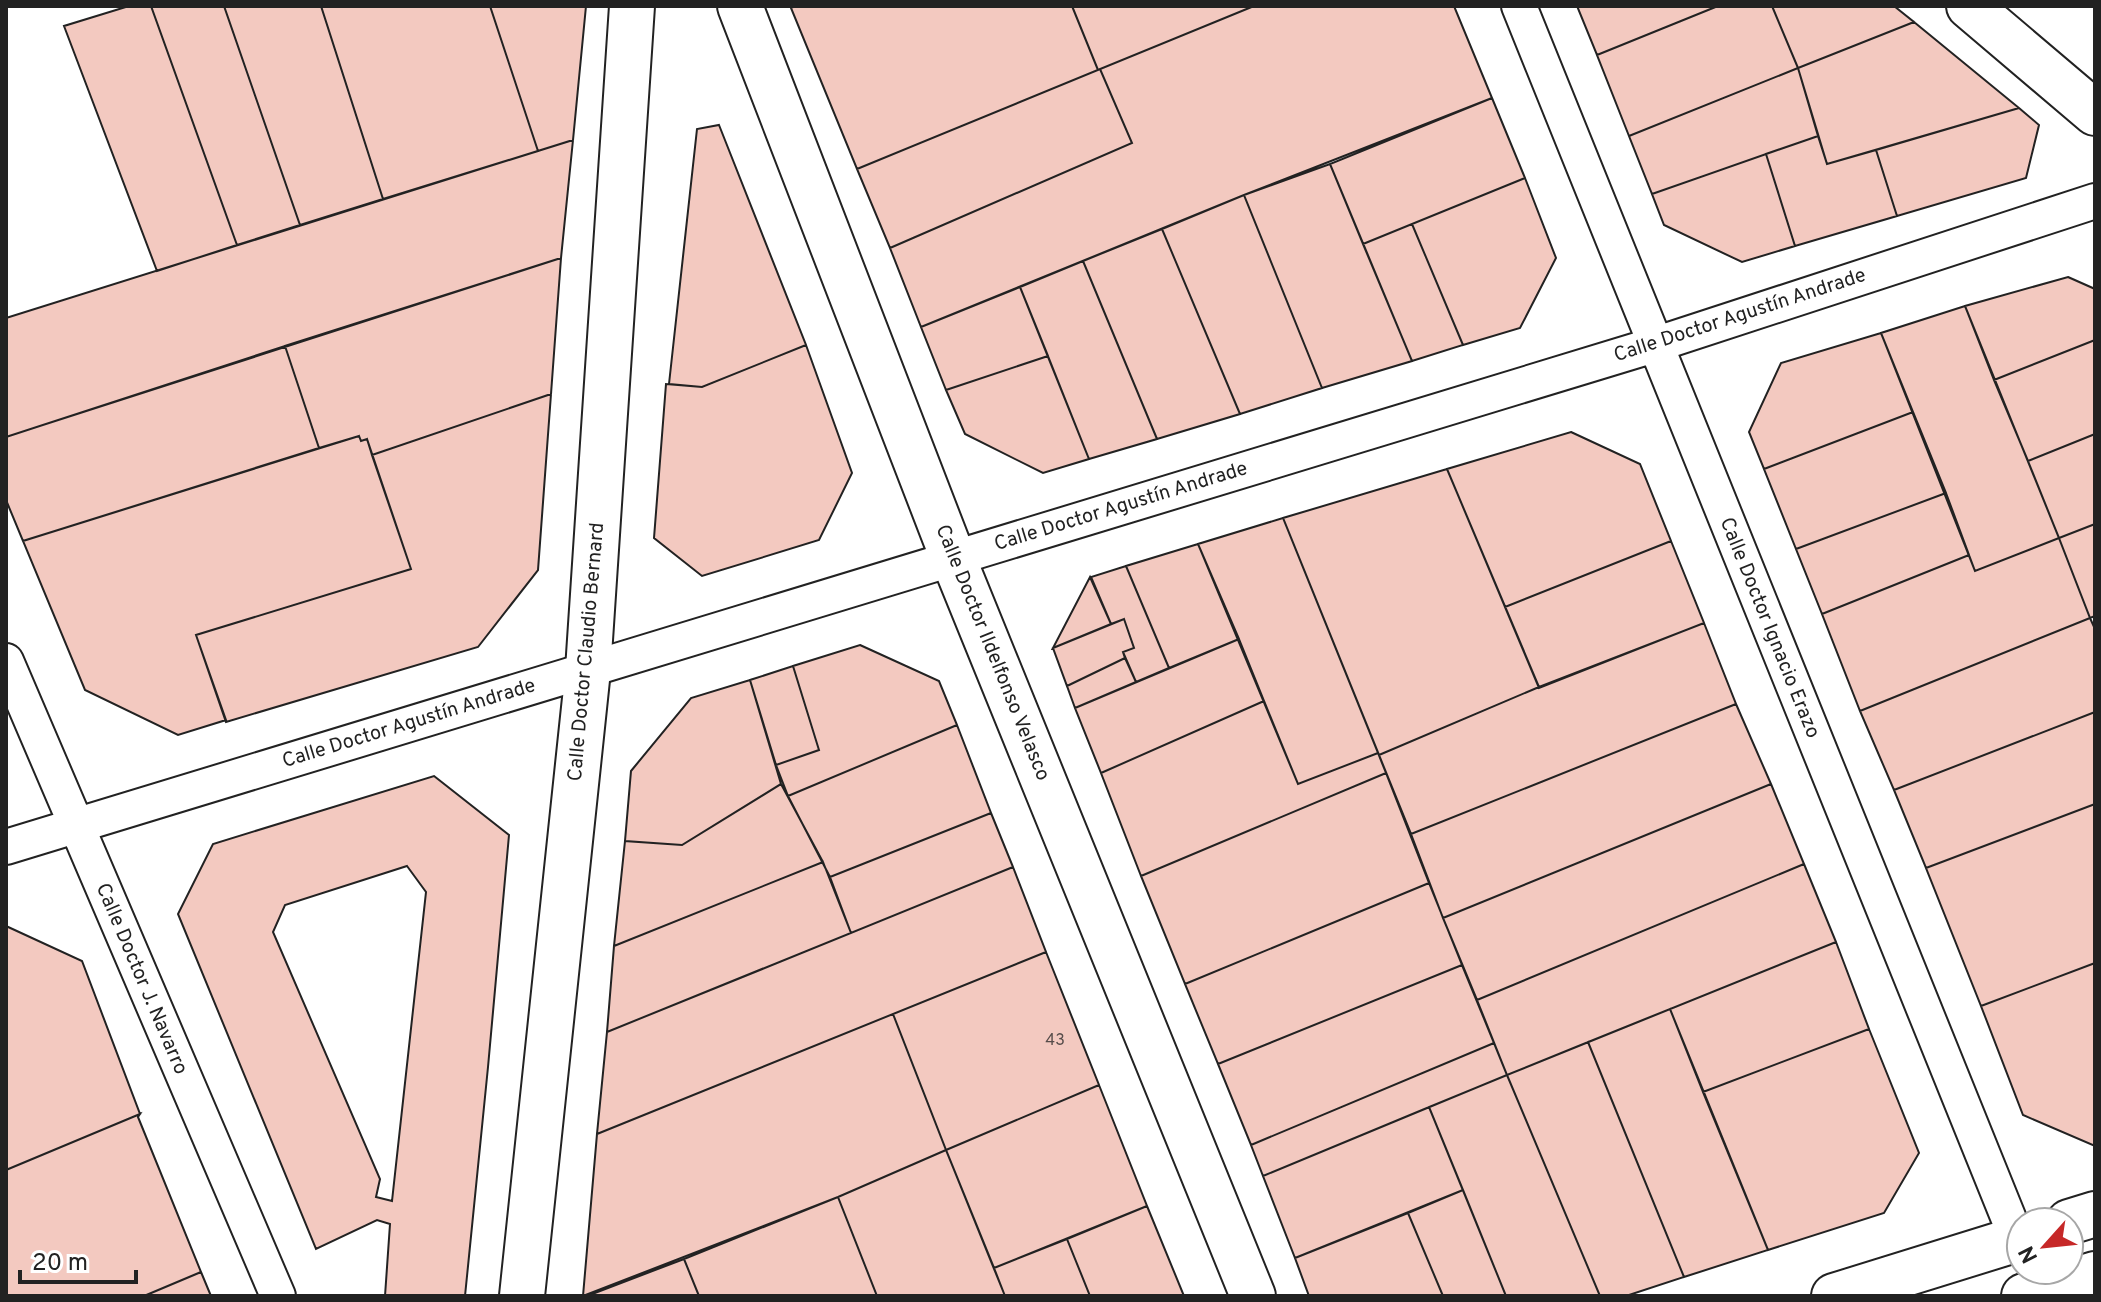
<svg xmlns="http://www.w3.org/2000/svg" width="2101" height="1302" font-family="Overpass,sans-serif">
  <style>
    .building { fill: #f3c9c0; stroke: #222; stroke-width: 2; fill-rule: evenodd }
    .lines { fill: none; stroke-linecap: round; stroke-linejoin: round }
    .minor-casing { stroke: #222; stroke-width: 38 }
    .tertiary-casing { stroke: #222; stroke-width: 48 }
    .secondary-casing { stroke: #222; stroke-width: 48 }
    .minor { stroke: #fff; stroke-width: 34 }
    .tertiary { stroke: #fff; stroke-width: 44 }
    .secondary { stroke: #fff; stroke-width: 44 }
    .labels { text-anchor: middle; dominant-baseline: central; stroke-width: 6; stroke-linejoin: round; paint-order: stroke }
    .number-label { font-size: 16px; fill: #564c4a }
    .street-label { font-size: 20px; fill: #222; stroke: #fff }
  </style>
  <rect width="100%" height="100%" fill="#fff"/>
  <path class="building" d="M129,6H151L237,245L157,271L64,26Z
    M151,6H224L300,225L237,245Z
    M224,6H321L383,199L300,225Z
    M321,6H490L538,151L383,199Z
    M490,6H586L573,140L538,151Z
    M795,6H1072L1098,70L857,169L791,8Z
    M1072,6H1254L1098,70Z
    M1254,6H1454L1492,98L1244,195L921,327L890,248L1132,143L1100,69Z
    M1577,6H1718L1597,55Z
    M1718,6H1772L1798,68L1629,136L1597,55Z
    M1772,6H1894L1914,22L1798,68Z
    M1914,22L2019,108L1827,164L1798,68Z
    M1798,68L1818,136L1652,194L1629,136Z
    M1100,69L1132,143L890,248L857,169Z
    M1492,98L1525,178L1363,244L1330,164Z
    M2019,108L2039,125L2026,178L1897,216L1876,150Z
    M719,125L806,345L702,387L669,384L697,129Z
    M1818,136L1827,164L1876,150L1897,216L1795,246L1766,154Z
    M573,140L561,258L6,437V318Z
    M1766,154L1795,246L1742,262L1664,225L1652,194Z
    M1330,164L1412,361L1322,388L1244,195Z
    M1525,178L1556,258L1520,328L1463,345L1412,224Z
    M1244,195L1322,388L1240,414L1162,229Z
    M1412,224L1463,345L1412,361L1363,244Z
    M1162,229L1240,414L1157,439L1083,261Z
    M561,258L551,394L372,455L367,439L361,441L359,436L319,448L285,346Z
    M1083,261L1157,439L1089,459L1020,287Z
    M2068,277L2095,289V340L1994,380L1965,306Z
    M1020,287L1048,356L946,390L921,327Z
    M1965,306L2059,538L1975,571L1881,333Z
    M1881,333L1913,412L1764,469L1749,432L1781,363Z
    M2095,340V434L2028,461L1994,380Z
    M806,345L852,473L819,540L702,576L654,538L666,384L702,387Z
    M285,346L319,448L23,541L6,500V437Z
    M1048,356L1089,459L1043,473L965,434L946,390Z
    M551,394L538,570L478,647L226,722L196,635L411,569L372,455Z
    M1913,412L1946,493L1796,549L1764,469Z
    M1571,432L1640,464L1671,541L1505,607L1447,469Z
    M2095,434V524L2059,538L2028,461Z
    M359,436L361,441L367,439L411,569L196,635L226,720L178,735L85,690L23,541Z
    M1447,469L1539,687L1379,755L1283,518Z
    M1946,493L1969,555L1822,614L1796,549Z
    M1283,518L1378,753L1298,784L1198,544Z
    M2095,524V616L2090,618L2059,538Z
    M2059,538L2090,618L1860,711L1822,614L1969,555L1975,571Z
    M1671,541L1704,623L1539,688L1505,607Z
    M1198,544L1239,639L1169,668L1126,566Z
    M1126,566L1169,668L1136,682L1123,652L1134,648L1124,619L1111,624L1091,577Z
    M1090,577L1111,624L1053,648Z
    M2090,618L2095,629V712L1894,790L1860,711Z
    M1124,619L1134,648L1123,652L1125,658L1067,686L1053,648Z
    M1704,623L1736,704L1411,834L1379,755L1539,687Z
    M1239,639L1264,701L1101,773L1075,708Z
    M860,645L939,681L957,725L788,796L776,765L819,750L793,666Z
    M1125,658L1136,682L1075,708L1067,686Z
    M793,666L819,750L776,765L750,680Z
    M750,680L781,784L682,845L625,841L631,771L691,698Z
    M1264,701L1298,784L1378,753L1386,773L1141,876L1101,773Z
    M1736,704L1771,784L1443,918L1411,834Z
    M2095,712V804L1926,868L1894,790Z
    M957,725L991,813L830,877L788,796Z
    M1386,773L1429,883L1185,984L1141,876Z
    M434,776L509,835L488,1067L465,1296H385L390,1224L377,1220L316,1249L178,914L213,844ZM407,866L426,892L392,1201L376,1197L380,1179L273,932L285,905Z
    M781,784L823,862L614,946L625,841L682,845Z
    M1771,784L1804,864L1477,1000L1443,918Z
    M2095,804V963L1981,1006L1926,868Z
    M991,813L1013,867L851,933L830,877Z
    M823,862L851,933L607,1032L614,946Z
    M1804,864L1836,942L1507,1075L1477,1000Z
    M1013,867L1046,952L597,1134L607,1032Z
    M1429,883L1462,965L1218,1064L1185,984Z
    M6,926L82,961L140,1114L6,1170Z
    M1836,942L1869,1029L1703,1092L1670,1009Z
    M1046,952L1099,1085L946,1150L893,1014Z
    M2095,963V1146L2023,1115L1981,1006Z
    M1462,965L1494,1043L1251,1145L1218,1064Z
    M1670,1009L1768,1250L1684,1277L1588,1042Z
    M893,1014L946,1150L838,1197L583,1296L597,1134Z
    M1869,1029L1919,1153L1884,1213L1768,1250L1703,1092Z
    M1588,1042L1684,1277L1626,1296H1600L1507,1075Z
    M1494,1043L1507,1075L1263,1176L1251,1145Z
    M1507,1075L1600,1296H1506L1429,1107Z
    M1099,1085L1147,1206L994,1268L946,1150Z
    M1429,1107L1463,1190L1295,1258L1263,1176Z
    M140,1114L138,1117L201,1272L144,1296H6V1170Z
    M946,1150L1005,1296H877L838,1197Z
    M1463,1190L1506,1296H1443L1408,1213Z
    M838,1197L877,1296H699L684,1259Z
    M1147,1206L1184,1296H1090L1067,1239Z
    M1408,1213L1443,1296H1309L1295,1258Z
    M1067,1239L1090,1296H1005L994,1268Z
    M684,1259L699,1296H587Z
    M201,1272L211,1296H144Z"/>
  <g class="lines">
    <defs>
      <path id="minor" d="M1519,6L2021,1249
        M6,661L278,1296
        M6,847L1654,345L2095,201"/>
      <path id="tertiary" d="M740,6L953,558L1253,1296
        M1969,6L2095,113
        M522,1296L588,670L632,6"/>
      <path id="secondary" d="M2069,1222L2095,1214
        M1834,1296L2021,1238
        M2024,1296L2095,1274"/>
    </defs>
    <use href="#minor" class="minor-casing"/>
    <use href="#tertiary" class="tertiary-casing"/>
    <use href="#secondary" class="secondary-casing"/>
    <use href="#minor" class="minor"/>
    <use href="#tertiary" class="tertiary"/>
    <use href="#secondary" class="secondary"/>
  </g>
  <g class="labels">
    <g class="number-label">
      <text x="1055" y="1041">43</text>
    </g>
    <g class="street-label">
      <text transform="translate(1740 316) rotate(-18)">Calle Doctor Agustín Andrade</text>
      <text transform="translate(1121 507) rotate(-17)">Calle Doctor Agustín Andrade</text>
      <text transform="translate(1769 628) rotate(68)">Calle Doctor Ignacio Erazo</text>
      <text transform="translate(587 652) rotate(-85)">Calle Doctor Claudio Bernard</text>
      <text transform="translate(992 653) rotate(68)">Calle Doctor Ildelfonso Velasco</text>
      <text transform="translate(409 724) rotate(-17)">Calle Doctor Agustín Andrade</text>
      <text transform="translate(141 979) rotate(67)">Calle Doctor J. Navarro</text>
    </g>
  </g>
  <rect width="2101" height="1302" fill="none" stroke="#222222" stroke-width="16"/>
  <g transform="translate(2045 1246) rotate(243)"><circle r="38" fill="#ffffff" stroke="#a7a7a7" stroke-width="2"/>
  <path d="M0-6L14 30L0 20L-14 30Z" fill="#c62828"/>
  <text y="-12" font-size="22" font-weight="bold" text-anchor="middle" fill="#222222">N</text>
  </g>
  <path d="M20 1270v12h116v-12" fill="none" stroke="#222222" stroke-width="4"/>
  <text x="32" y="1270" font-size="24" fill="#222222" stroke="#ffffff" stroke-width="6" paint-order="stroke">20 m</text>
</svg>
